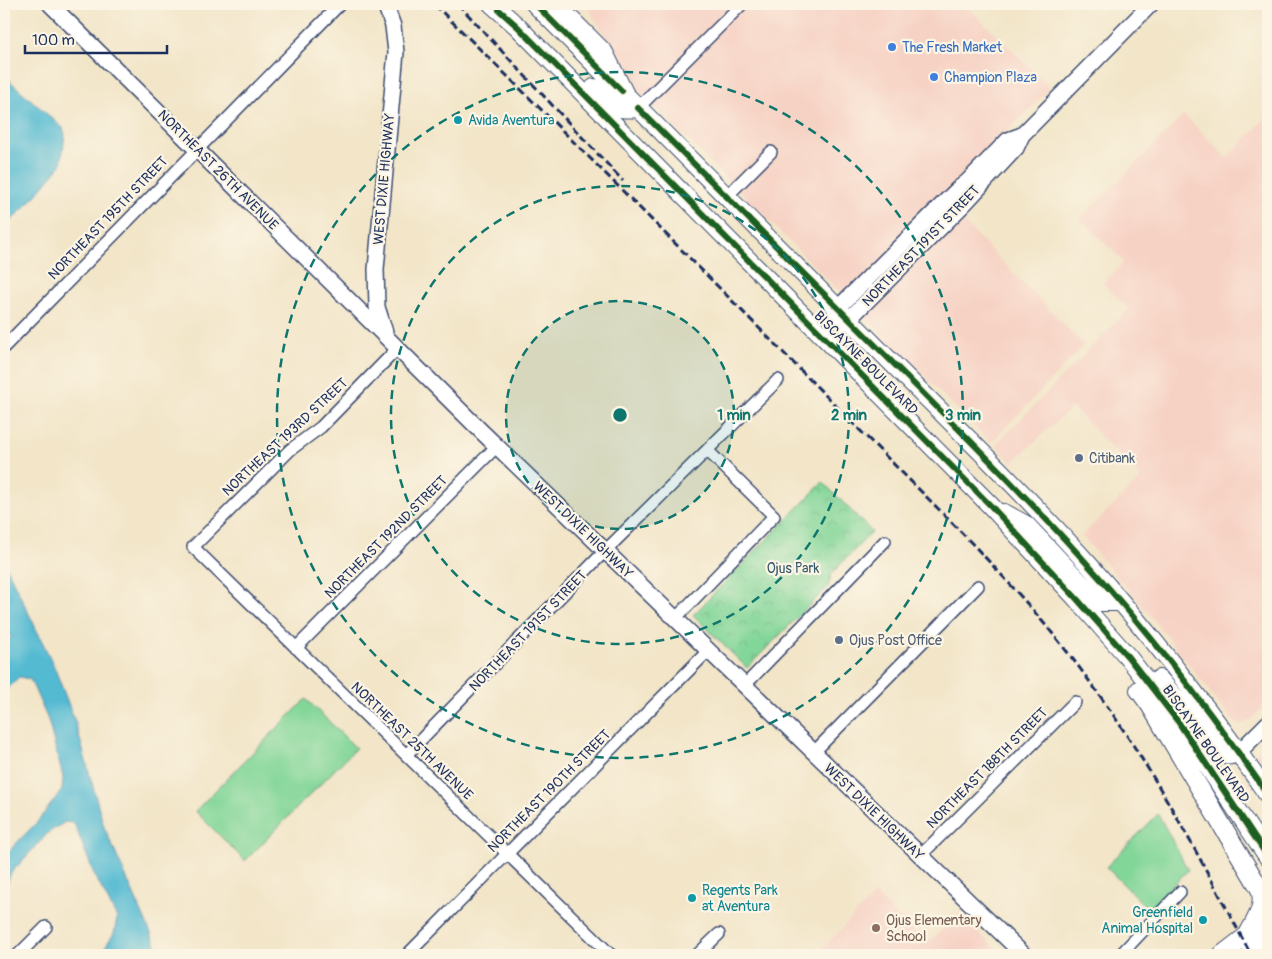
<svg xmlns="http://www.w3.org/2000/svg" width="1272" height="959" font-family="Pangolin,sans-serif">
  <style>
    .built { fill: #f6d2c4 }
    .grass { fill: #82d698; stroke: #4e827b }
    .park { fill: url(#park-crowns); stroke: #4e827b }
    .water { fill: #53bad2; stroke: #377498 }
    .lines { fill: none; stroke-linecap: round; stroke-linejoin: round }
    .street-casing { stroke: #3b4a6e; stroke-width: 14 }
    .secondary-casing { stroke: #3b4a6e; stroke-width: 18 }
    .primary-casing { stroke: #3b4a6e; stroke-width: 20 }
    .highway-casing { stroke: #3b4a6e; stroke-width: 22 }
    .street { stroke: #fff; stroke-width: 11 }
    .secondary { stroke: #fff; stroke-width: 15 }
    .primary { stroke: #fff; stroke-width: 18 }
    .highway { stroke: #fff; stroke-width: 20 }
    .rail { stroke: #1b2f5e; stroke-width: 3; stroke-dasharray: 8 4; stroke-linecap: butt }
    .cycleway-casing { stroke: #fcf5e5; stroke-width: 9 }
    .cycleway { stroke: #1b5e20; stroke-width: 6 }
    .ring { fill: none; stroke: #0f766e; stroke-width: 2.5; stroke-dasharray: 9 6 }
    .shop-dot { fill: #3f7fe0; stroke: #fcf5e5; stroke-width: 2 }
    .culture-dot { fill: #0f9aa8; stroke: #fcf5e5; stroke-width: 2 }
    .service-dot { fill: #5c6f8a; stroke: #fcf5e5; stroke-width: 2 }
    .education-dot { fill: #8d6e63; stroke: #fcf5e5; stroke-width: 2 }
    .labels { text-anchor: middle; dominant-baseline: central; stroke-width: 4.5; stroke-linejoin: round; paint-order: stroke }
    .shop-label { font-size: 14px; fill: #366cbe; stroke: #fcf5e5; text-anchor: start }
    .culture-label { font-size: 14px; fill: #0d838f; stroke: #fcf5e5; text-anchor: start }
    .street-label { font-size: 14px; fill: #1b2f5e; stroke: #fcf5e5 }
    .service-label { font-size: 14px; fill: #4e5e75; stroke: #fcf5e5; text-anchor: start }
    .park-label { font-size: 14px; fill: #35596c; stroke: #fcf5e5 }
    .education-label { font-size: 14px; fill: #785e54; stroke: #fcf5e5; text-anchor: start }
    .centre { fill: #0f766e; stroke: #fcf5e5; stroke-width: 2.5 }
    .ring-label { font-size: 15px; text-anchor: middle; font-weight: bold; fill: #0f766e; stroke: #fcf5e5; stroke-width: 4.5; stroke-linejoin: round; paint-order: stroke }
  </style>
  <defs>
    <pattern id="park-crowns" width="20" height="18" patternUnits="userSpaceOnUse" patternTransform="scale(1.25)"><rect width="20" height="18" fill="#82d698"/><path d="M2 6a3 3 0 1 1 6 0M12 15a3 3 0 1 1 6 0" fill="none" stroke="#70b885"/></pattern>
  </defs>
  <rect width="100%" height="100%" fill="#fcf5e5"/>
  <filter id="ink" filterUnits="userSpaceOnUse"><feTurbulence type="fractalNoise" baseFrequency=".02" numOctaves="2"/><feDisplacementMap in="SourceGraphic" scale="10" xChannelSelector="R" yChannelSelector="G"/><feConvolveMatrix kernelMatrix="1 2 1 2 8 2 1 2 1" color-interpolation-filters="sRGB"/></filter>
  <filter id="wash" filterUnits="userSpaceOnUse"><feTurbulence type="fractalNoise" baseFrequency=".0096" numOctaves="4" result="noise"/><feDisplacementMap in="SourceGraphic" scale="20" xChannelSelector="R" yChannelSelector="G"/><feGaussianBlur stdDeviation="1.12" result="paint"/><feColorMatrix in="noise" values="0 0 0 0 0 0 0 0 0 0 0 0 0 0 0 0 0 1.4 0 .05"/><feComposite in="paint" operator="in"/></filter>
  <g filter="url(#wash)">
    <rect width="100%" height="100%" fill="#f2e5c8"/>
    <path class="built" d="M586,4H964L1051,88L940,198L1084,345L991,443L635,87Z
      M1184,115L1227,158L1268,116V702L1251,720L1240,725L1234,722L1145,609L1082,536L1141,478L1072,407L1012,463L995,445L1129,309L1103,284L1124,262L1080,219Z
      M1268,741V774L1255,754Z
      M875,894L927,944L958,913L1002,955H816Z"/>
    <path class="grass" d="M306,699L356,748L245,861L195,811Z
      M1158,814L1188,870L1149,910L1106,867Z"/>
    <path class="park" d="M823,482L872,532L834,571L831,575L828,587L747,668L693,615Z"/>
    <path class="water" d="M4,76L63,128L65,135L61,165L30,202L4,228Z
      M4,562L53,664L75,721L104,827L157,947L164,955H100L114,933L117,918L94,874L74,823L65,822L48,833L11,873L7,884L4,887V856L38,821L62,790L63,777L48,720L30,679L19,677L4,692V644L11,637L4,622Z"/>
  </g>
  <g filter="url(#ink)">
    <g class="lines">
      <defs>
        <path id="street" d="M638,108L742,4
          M726,197L771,152
          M4,347L340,4
          M398,348L321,427L290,450L193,547L611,955
          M675,619L774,516L707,450
          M296,648L497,446
          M744,686L885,541
          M813,753L978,586
          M406,755L605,551L778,380
          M920,856L1075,702
          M18,955L46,927
          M407,955L708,651
          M697,955L719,934
          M1120,955L1180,892"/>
        <path id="secondary" d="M50,4L481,431L1024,955
          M833,317L838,308L958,189L967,182L1008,140L1022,135
          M385,332L377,307L376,269L396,52L393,26L385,4
          M822,336L849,319L966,202L1016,148L1022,135L1151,4
          M1239,752L1268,723"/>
        <path id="primary" d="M492,4L517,26L991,506L1077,599L1128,657L1179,723L1268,857
          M535,4C654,123 773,242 891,362C957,428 1025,494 1088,564C1153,637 1213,714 1268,795
          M594,88C611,104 613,111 638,108
          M1004,513L1026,525L1088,591L1100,602H1121
          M1159,679L1178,701L1216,750C1225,757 1229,757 1239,752
          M1139,690L1150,705L1260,889C1266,906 1255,921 1247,936
          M1222,955L1256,929
          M1251,955L1268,940"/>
        <path id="highway" d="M558,4L564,14L603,53L622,91"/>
      </defs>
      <use href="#street" class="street-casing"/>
      <use href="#secondary" class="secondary-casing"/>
      <use href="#primary" class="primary-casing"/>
      <use href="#highway" class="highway-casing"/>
      <use href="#street" class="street"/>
      <use href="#secondary" class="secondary"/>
      <use href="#primary" class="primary"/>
      <use href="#highway" class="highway"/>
      <path class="rail" d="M434,4C568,135 701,269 833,403C921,493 1016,580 1090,682C1153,768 1202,861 1251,955
        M458,4L623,181"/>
      <defs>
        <path id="cycleway" d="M535,4L622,91
          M499,10L517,26L991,506L1077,599L1128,657L1179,723L1268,857
          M638,108C732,202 826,296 920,390C977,448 1035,505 1089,566C1154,638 1213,715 1268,795"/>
      </defs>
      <use href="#cycleway" class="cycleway-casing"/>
      <use href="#cycleway" class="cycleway"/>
    </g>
  </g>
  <circle cx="620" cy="415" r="114" fill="#0f766e" fill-opacity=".12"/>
  <g class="ring">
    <circle cx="620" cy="415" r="114"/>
    <circle cx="620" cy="415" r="229"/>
    <circle cx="620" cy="415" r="343"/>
  </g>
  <g class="shop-dot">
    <circle cx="892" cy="47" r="5"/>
    <circle cx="934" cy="77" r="5"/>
  </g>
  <g class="culture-dot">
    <circle cx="458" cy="120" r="5"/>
    <circle cx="692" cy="898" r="5"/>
    <circle cx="1203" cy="920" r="5"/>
  </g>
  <g class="service-dot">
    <circle cx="1079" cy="458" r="5"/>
    <circle cx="839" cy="640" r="5"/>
  </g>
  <circle class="education-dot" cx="876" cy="928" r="5"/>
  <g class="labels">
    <g class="shop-label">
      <text x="902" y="47">The Fresh Market</text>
      <text x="944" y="77">Champion Plaza</text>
    </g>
    <g class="culture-label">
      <text x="468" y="120">Avida Aventura</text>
      <text x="702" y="890">Regents Park<tspan x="702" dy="16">at Aventura</tspan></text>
      <text x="1193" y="912" text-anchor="end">Greenfield<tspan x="1193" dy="16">Animal Hospital</tspan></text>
    </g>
    <g class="street-label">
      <text transform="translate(218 170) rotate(45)">NORTHEAST 26TH AVENUE</text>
      <text transform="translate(384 179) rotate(-85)">WEST DIXIE HIGHWAY</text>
      <text transform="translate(108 218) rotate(-46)">NORTHEAST 195TH STREET</text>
      <text transform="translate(921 246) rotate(-46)">NORTHEAST 191ST STREET</text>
      <text transform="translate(866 363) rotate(45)">BISCAYNE BOULEVARD</text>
      <text transform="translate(285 437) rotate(-43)">NORTHEAST 193RD STREET</text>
      <text transform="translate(583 530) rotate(44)">WEST DIXIE HIGHWAY</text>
      <text transform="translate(386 537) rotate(-45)">NORTHEAST 192ND STREET</text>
      <text transform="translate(528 631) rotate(-46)">NORTHEAST 191ST STREET</text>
      <text transform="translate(412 741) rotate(44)">NORTHEAST 25TH AVENUE</text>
      <text transform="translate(1206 744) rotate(55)">BISCAYNE BOULEVARD</text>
      <text transform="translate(987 768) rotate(-45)">NORTHEAST 188TH STREET</text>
      <text transform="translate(549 791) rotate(-45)">NORTHEAST 190TH STREET</text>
      <text transform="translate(874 812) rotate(44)">WEST DIXIE HIGHWAY</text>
    </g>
    <g class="service-label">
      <text x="1089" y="458">Citibank</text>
      <text x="849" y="640">Ojus Post Office</text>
    </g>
    <g class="park-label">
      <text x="793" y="568">Ojus Park</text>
    </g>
    <g class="education-label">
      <text x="886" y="920">Ojus Elementary<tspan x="886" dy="16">School</tspan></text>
    </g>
  </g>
  <circle cx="620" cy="415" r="8" class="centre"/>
  <g class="ring-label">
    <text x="734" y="420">1 min</text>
    <text x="849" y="420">2 min</text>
    <text x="963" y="420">3 min</text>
  </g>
  <rect width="1272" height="959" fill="none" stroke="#fcf5e5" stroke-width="20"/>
  <path d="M25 45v8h142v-8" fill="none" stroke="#1b2f5e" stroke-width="2.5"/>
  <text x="32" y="45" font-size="15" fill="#1b2f5e" stroke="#fcf5e5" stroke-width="4" paint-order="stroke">100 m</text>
</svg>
